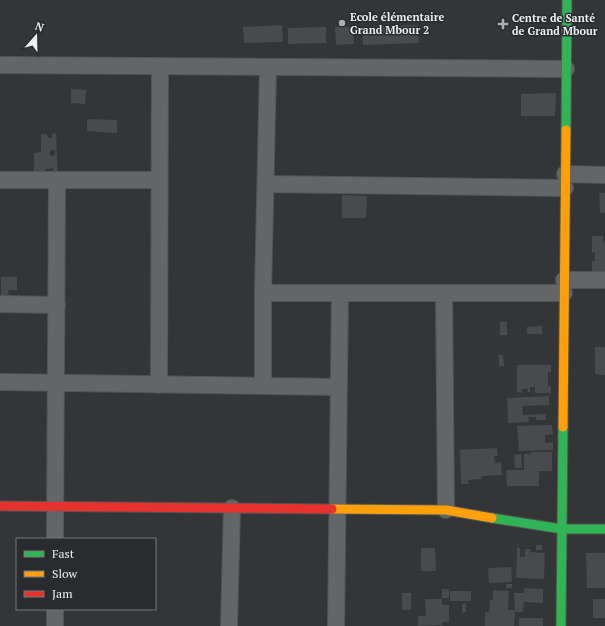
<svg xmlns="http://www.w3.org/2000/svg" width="605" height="626" font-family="'PT Serif',serif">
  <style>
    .building { fill: #484a4b; fill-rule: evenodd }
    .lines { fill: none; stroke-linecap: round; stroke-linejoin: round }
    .street-casing { stroke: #525455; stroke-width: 18 }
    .fast-casing { stroke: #525455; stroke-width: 11 }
    .slow-casing { stroke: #525455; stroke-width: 11 }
    .jam-casing { stroke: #525455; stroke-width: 11 }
    .street { stroke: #646567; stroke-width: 16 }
    .fast { stroke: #30b455; stroke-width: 9 }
    .slow { stroke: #ff9f0a; stroke-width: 9 }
    .jam { stroke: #e5322d; stroke-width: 9 }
    .poi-dot { fill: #abadaf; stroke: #292b2e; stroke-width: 1.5 }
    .labels { text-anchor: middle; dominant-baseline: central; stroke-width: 3; stroke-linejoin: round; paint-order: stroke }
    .poi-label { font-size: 11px; font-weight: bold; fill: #eceef0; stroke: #292b2e; text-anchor: start }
  </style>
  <rect width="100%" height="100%" fill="#333537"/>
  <path class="building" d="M282,25L283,42L244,43L243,27Z
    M418,25L419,43L363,45L362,27Z
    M326,27V43L288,44V28Z
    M335,27H353L354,44L336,45Z
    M71,89L86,90L85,104L71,103Z
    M556,93L555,116H521V94Z
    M87,119L117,120V133L87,131Z
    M56,133L58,178H53V168L46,169V172L34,173V153L41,152V134H47L48,138H52V134ZM50,150H55V155L50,156Z
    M599,193H605V213H600Z
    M342,195L367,196L366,218H342Z
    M592,236H603V242H605V279H592V261H595V252L592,253Z
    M1,277H17V290H8L9,298H1Z
    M500,322H507V335H500Z
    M542,326V334H527V327Z
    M595,347H605V375L595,374Z
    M499,355H503L504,366H499Z
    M517,365H551V372H548V386L551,387V393H535V387H530V392H527L528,389H522V393L517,392Z
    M549,396V405L522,406L523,415L546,414V420H536V417H528L529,422L508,423L507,398Z
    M552,425L553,434L545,435V443L553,442V450L519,451L517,426Z
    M497,448L498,456H494L495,463L501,462L502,475L481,476V479L468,480L469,484H461L460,450Z
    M531,452H552V471H539V486H507L506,470H524V454H531Z
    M521,454L522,468H515L514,455Z
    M536,545H542V550H536Z
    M517,547L520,548V557H525V549H531L530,552L545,553L544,579L516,578Z
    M421,548H435L436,571H421Z
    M586,553H605V588H587Z
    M511,567L512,582L489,583L488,568Z
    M506,584H512V588H506Z
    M524,588L543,589V603L524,602L523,612H515L514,593H524Z
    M442,589H449V598H442Z
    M493,590L509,591L508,610H515L514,626H485V612L489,613L490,599L493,600Z
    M450,591H471V601H450Z
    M402,593H411V610H402Z
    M425,599H442V605H449V622H442V625L418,626V616H426Z
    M593,599H605V618H593Z
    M466,603V612L462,613V604Z
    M519,618H543V626H519Z"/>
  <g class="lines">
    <defs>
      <path id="street" d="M0,65L566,69
        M565,174L605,175
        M0,180H159
        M266,184L565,188
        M564,280H605
        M263,293H564
        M444,293L446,510
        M0,304L57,305
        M0,382L339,387
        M159,385L160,66
        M263,386V293L268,67
        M55,539L57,180
        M55,626V609
        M229,626L232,508
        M336,626L340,293"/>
      <path id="fast" d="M566,130L567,0
        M492,518L562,529H605
        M561,626L563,427"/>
      <path id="slow" d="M563,427L566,130
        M332,509L446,510L492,518"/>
      <path id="jam" d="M0,506L332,509"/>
    </defs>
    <use href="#street" class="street-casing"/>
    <use href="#fast" class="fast-casing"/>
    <use href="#slow" class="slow-casing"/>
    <use href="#jam" class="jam-casing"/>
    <use href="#street" class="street"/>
    <use href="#fast" class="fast"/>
    <use href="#slow" class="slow"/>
    <use href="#jam" class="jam"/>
  </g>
  <g class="poi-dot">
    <circle cx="342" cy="23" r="4"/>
    <path d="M501 18h4v4h4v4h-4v4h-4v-4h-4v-4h4z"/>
  </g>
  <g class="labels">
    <g class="poi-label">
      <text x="350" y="17">Ecole élémentaire<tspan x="350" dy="13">Grand Mbour 2</tspan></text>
      <text x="512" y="18">Centre de Santé<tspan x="512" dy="13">de Grand Mbour</tspan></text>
    </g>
  </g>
  <rect x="16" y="538" width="140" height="72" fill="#292b2e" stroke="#77797c"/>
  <rect x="24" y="551" width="20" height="6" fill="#30b455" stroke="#77797c"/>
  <text x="52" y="558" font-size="12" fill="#eceef0">Fast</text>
  <rect x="24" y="571" width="20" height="6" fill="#ff9f0a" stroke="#77797c"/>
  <text x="52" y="578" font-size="12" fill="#eceef0">Slow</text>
  <rect x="24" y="591" width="20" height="6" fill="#e5322d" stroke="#77797c"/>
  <text x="52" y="598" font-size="12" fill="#eceef0">Jam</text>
  <g transform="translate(36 36) rotate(20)" stroke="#292b2e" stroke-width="3" paint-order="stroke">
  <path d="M0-3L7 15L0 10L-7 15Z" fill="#eceef0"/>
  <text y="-6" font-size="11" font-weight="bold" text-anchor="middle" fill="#eceef0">N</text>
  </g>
</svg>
